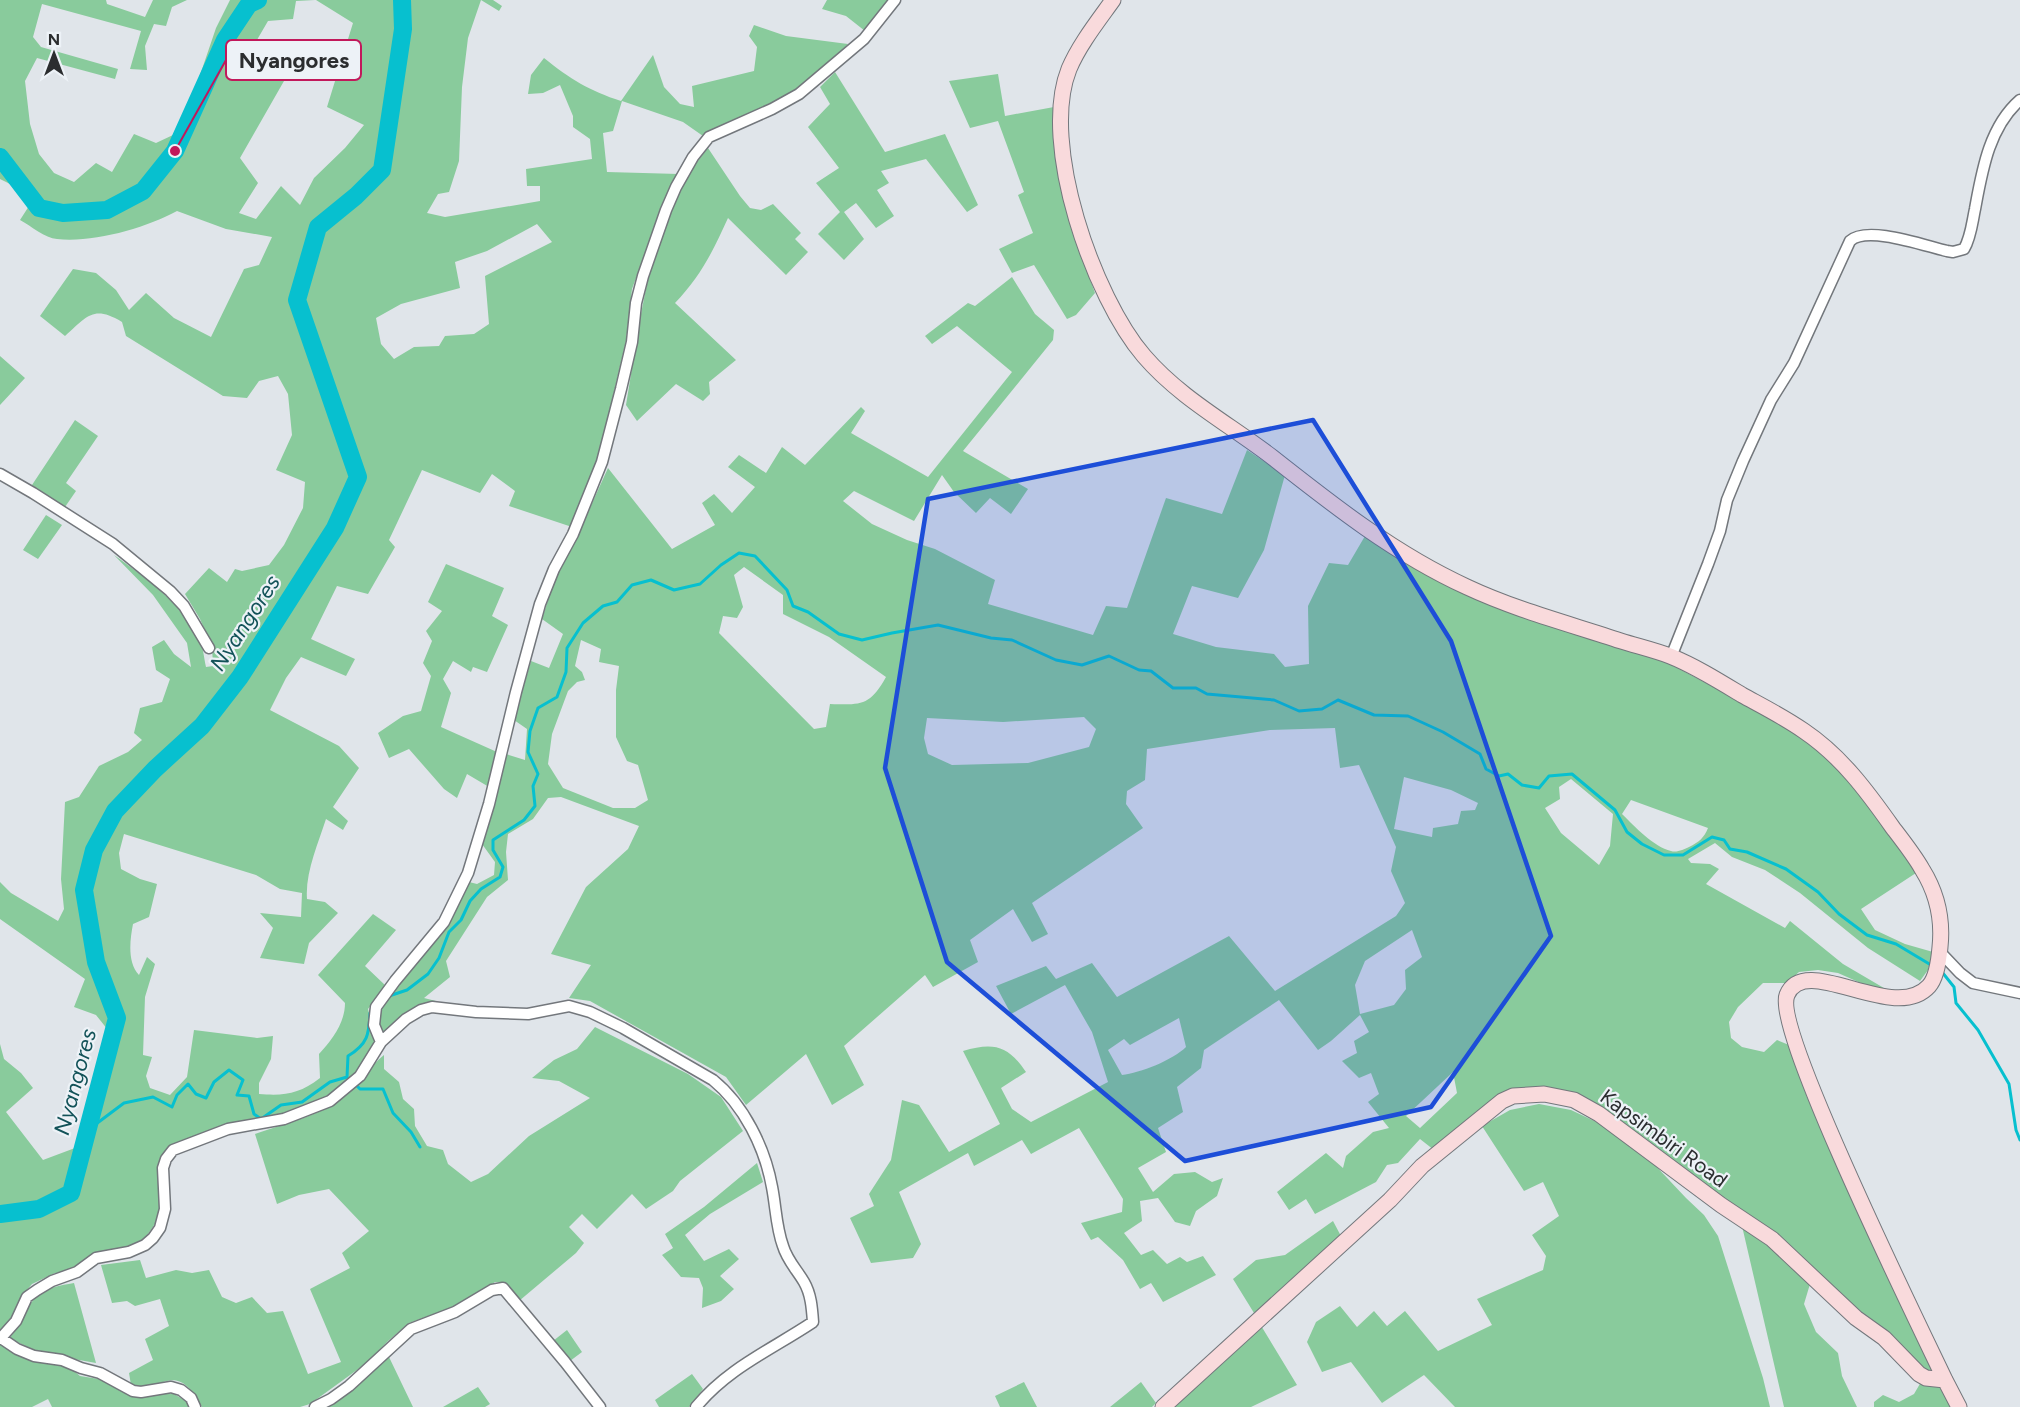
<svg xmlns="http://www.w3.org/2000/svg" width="2020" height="1407" font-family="Figtree,sans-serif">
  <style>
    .green { fill: #89cb9c; fill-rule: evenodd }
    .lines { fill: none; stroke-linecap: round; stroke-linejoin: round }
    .stream { stroke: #07c0cf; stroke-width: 3 }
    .river { stroke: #07c0cf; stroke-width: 18 }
    .street-casing { stroke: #73777c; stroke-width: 13 }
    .secondary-casing { stroke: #73777c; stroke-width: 17 }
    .street { stroke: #fff; stroke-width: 10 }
    .secondary { stroke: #f9dadc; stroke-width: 15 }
    .marked { fill: #1d4ed8; fill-opacity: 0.2; stroke: #1d4ed8; stroke-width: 4.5; stroke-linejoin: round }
    .labels { text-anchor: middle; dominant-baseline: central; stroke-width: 4.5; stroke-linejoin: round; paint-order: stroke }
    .street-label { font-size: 21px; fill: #2b2d2f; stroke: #edf2f7 }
    .water-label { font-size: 22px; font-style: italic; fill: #125258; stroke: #edf2f7 }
    .leader { fill: none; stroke: #c2185b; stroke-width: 2 }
    .callout-dot { fill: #c2185b; stroke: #edf2f7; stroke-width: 2 }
    .callout { fill: #edf2f7; stroke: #c2185b; stroke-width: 2 }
    .callout-label { font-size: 22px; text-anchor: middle; font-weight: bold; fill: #2b2d2f }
  </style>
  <rect width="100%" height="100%" fill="#e0e5ea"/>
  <path class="green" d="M0,0H106L107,4L145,17L153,0H187L172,7L166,26L154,24L145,46L147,70L130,69L141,31L42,4L33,37L41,47L118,69L115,79L37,58L25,81L30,124L39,154L54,173L74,182L96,163L112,172L134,134L156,143L173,135L198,81L216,28L230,0H315L296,1L293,19L268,21L250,52L288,74L240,158L258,183L239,213L256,219L281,186L300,205L314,178L345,148L364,125L327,107L353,23L316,0H493L502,6L499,11L481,0L468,38L462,87L459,161L449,192L438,194L427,213L445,217L540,201V186H527L526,169L592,159L590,139L573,127V116L560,85L543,93L528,94L531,75L544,58C570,79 590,91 621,101L653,55L664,87L680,104L694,107L692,86L754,71L757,47L749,36L754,25L786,36L848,44L807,84L774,104L703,136L683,122L622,101L613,131L603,133L607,172L679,174L661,209L632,289L626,341L600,451L572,527L509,506L515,491L492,474L480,493L422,470L389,540L395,547L368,594L337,586L311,639L355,659L346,676L301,657L286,678L270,710L339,746L359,768L333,807L348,821L343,830L326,819C318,844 305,873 307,899L325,902L338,913L309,943L304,964L260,958L273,928L260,913L301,917L302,893L280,889L256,875L124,834L119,853L121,869L140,879L157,884L149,917L133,924C130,940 127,962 139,975L147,957L155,964L145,997L143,1055L152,1057L146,1076L150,1088L170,1095L187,1077L194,1030L257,1038L273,1036L271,1059L259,1083V1094C285,1096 299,1094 320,1078L319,1054C332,1040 345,1023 345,1003L318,975L373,914L396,930L365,966L386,986L368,1009L376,1042L355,1076L327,1098L293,1113L223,1127L160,1161L157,1170L160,1208L155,1224L143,1241L69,1272L55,1273L32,1284L21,1297L14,1315L5,1329L0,1331V1044L4,1059L21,1073L33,1088L6,1112L43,1160L75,1148L80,1138L82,1120L108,1030L96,1015L74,1007L85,979L0,919V882L11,893L58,921L64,909L61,879L65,802L79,797L99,766L128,752L142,740L134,733L140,708L162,702L170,679L156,670L152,647L164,640L174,654L191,667L187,643L153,595L114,555C146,578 181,603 200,639C203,647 204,658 206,667L213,666L212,646L200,619L185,594L209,568L227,582L235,569L242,571L269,565L284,545L303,508L305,482L276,470L292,435L288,394L278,376L259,381L247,398L223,396L126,336L122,322C93,305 88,316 65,336L40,316L73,269L96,273L116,290L129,310L146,293L174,318L211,337L244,269L259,265L272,237L226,229L177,211C146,228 93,243 57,239C45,238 31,226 20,220L29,206L18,188L0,179ZM537,224L552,242L485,276L489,324L474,334L445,336L439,346L414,347L394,359L381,344L376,318L401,304L460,288L455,262L487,251Z
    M827,0H889L865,31L846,16L822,9Z
    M835,72L885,152L945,134L978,205L967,212L926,159L881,171L889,183L877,190L894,216L876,228L856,203L844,212L864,239L844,260L818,234L840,212L816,183L839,168L808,127L830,104L820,87Z
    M998,74L1005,116L1054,107L1055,157L1068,217L1095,293L1076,315L1067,319L1034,265L1012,273L999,249L1033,233L1018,195L1024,192L998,121L970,128L949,81Z
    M708,148L740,196L750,208L761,210L773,204L801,233L795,239L808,252L786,275L728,218C713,251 701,276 675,303L736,360L709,382L710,394L703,401L676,384L637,421L626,405C641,318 649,217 708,148Z
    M1012,277L1035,314L1054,330L1053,340L963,451L1028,489L1011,514L990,498L976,513L954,492L942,475L914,521L854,491L843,501L872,524L907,540L935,549L995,580L988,604L1093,635L1106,606L1127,608L1166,498L1222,514L1247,450L1285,475L1264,550L1238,598L1192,586L1173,634L1216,647L1274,654L1285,667L1309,664L1308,606L1329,563L1348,565L1365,536L1461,592L1668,663L1776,720L1814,747L1851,782L1916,873L1861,909L1875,930L1905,944L1933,952L1928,970L1920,981L1868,948L1800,893L1765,870L1732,857L1715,843L1688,859L1691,863L1710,864L1719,869L1706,884L1785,928L1790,921L1843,964L1889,991L1872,988L1838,973L1818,970L1799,972L1787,983H1763L1738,1007L1729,1022L1731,1038L1742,1047L1764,1052L1777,1040L1789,1045L1807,1097L1936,1375H1929L1859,1317L1793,1249L1743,1212L1589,1102L1530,1090L1434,1150L1420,1139L1398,1163L1387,1165L1376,1182L1315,1214L1306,1199L1289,1210L1277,1192L1326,1153L1343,1168L1346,1156L1373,1132L1389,1128L1368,1102L1379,1094L1371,1073L1359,1078L1342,1061L1357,1053L1354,1041L1369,1032L1360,1015L1331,1041L1318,1050L1279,1000L1204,1050L1201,1068L1177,1087L1183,1112L1158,1128L1166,1152L1138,1168L1153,1192L1174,1174L1195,1172L1212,1182L1223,1178L1217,1196L1196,1211L1190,1226L1175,1222L1158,1198L1140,1201L1142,1221L1124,1233L1141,1255L1153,1250L1167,1264L1180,1257L1187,1262L1203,1256L1216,1275L1163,1302L1151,1283L1140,1289L1123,1260L1098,1237L1091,1240L1081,1223L1122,1212L1123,1199L1079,1128L1031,1154L1022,1140L974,1166L968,1153L899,1192L921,1244L913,1258L871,1263L850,1218L874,1206L869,1194L891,1160L902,1100L919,1105L949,1152L1000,1124L963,1051C993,1042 1008,1045 1026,1072L1001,1088L1012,1109L1031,1122L1108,1082L1092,1032L1065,985L1011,1014L996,986L1046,966L1056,979L1092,963L1117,997L1229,936L1275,991L1396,916L1405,903L1391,871L1396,847L1359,765L1340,768L1335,728L1270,730L1147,749L1145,780L1127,791L1126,804L1143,828L1032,903L1048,934L1032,942L1013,909L970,940L978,962L933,987L925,975L844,1046L864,1085L832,1105L806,1054L746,1105L726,1077L590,1001L569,998L591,965L551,954L586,887L628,849L639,826L561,797L548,798L533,819L508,834L506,852L508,880L487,897L446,961L450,977L424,998L436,1001L414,1009L382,1036C379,1027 377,1018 380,1009C388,986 416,965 431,947C446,927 457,904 469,882L477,884L494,875L495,862L482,844L506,754L525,760L527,729L514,720L531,661L549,668L563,634L542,619L555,578L574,543L608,468L672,549L715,525L702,503L714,494L732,513L755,487L728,467L739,455L766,473L782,447L805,465L861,407L865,411L851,433L928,477L1012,372L957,326L932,344L925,336L968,303L975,306ZM744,567L783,595V614L829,637L886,677C870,706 861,705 830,704L826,727L814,729L719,633L723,616L737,618L743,607L734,575ZM581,640L601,649L599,662L619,666L616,690V737L627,761L638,765L648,800L635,808H613L563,788L548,764L552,734L568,691L577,682L585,680L582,672L575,666ZM1084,717L1096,729L1089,747L1028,763L952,765L928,754L924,738L927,718L1003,722ZM1404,777L1451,790L1478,803L1475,810L1461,811L1458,824L1433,828L1432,837L1394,829ZM1571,779L1613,814L1610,846L1599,865L1561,833L1545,808L1560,799L1559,787ZM1631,800L1708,828C1704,838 1699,842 1689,847C1684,849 1677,853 1671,851C1654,847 1634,826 1622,814ZM1412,930L1422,957L1405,970L1406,989L1394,1005L1360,1014L1355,985L1365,961ZM1179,1018L1186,1047C1173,1060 1140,1073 1122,1075L1108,1050L1124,1039L1130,1045ZM1453,1072L1457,1093L1420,1128L1406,1116Z
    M0,356L25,378L0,405Z
    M75,420L98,436L66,483L76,491L65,507L32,485Z
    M46,515L62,525L38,559L23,550Z
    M446,564L504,588L492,616L508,625L487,672L473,667L471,672L453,661L443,679L451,693L441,727L497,752L489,787L467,774L457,798L444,789L409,749L389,758L378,733L403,716L421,711L431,676L423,663L432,641L426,631L442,611L428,602Z
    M595,1027L688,1074L721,1097L743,1131L680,1181L673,1191L646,1209L632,1194L597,1229L582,1214L569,1227L584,1243L576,1253L519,1301L503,1282H495L477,1294L448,1309L409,1323L388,1341L368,1362L310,1404L300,1407H202C175,1358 164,1393 131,1385L129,1373L153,1360L145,1339L169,1326L160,1299L135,1306L127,1301L112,1303L101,1265L140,1260L146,1278L176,1270L192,1273L209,1270L222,1297L236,1303L252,1297L267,1313L283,1311L308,1374L341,1362L310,1289L350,1268L342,1253L369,1231L329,1189L299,1195L277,1204L255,1134C286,1123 324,1115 349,1093C362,1081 370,1066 384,1055V1069L399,1082L403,1099L414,1109L415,1126L427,1146L443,1150L448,1164L471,1182L488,1174L529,1136L590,1098L559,1081L532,1078L554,1060L577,1049Z
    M1539,1104L1571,1110L1605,1126L1653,1163L1686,1198L1704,1215L1718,1236L1763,1378L1770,1407H1455L1424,1375L1382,1403L1351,1362L1322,1372L1307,1342L1316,1322L1340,1306L1357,1327L1374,1311L1387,1326L1405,1311L1438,1351L1492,1325L1477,1299L1543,1270L1546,1256L1532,1235L1559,1216L1543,1182L1524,1191L1482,1126L1510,1110Z
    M757,1163L763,1182L710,1214L685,1235L704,1261L729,1249L739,1259L720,1276L734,1289L721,1301L702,1308L703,1288L699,1278L681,1277L662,1255L673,1248L665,1234L704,1207Z
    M1333,1221L1342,1238L1254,1313L1233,1279L1256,1260L1285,1255Z
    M1742,1226L1766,1243L1810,1284L1804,1304L1816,1332L1838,1353L1842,1376L1857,1407H1784Z
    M74,1283L96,1363L40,1353L9,1338C16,1332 18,1325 22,1318C36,1291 45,1288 74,1283Z
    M1260,1324L1297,1385L1251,1407H1171Z
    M567,1330L582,1352L570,1361L553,1341Z
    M0,1343L68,1366L80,1376L105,1380L121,1391L139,1398L166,1393L174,1394L186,1401L190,1407H52L48,1399L32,1407H0Z
    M389,1357L413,1407H325L341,1398Z
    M692,1374L703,1389L689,1407H659L655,1400Z
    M1024,1382L1037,1407H1000L995,1396Z
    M1141,1382L1156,1403L1152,1407H1110Z
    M1921,1382L1941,1388L1950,1407H1874V1402L1883,1395L1899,1402L1914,1394Z
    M478,1387L490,1404L485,1407H443Z"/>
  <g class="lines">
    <path class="stream" d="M1942,972L1954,987L1956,1003L1978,1030L2009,1084L2016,1130L2020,1140
      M389,996L407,990L428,974L439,958L449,932L461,920L470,901L481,889L500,877L503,867L493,850V840L524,820L535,806L533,786L538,774L528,752L530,731L538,708L557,697L566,672L567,648L583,623L603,606L617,602L632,585L651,580L674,590L700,584L721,565L739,553L755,556L787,590L793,606L808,612L839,634L862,640L892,633L938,625L991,638L1012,640L1056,660L1082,665L1109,656L1139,670L1151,671L1173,688H1196L1207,694L1274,700L1299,711L1322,709L1338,700L1374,715L1408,716L1443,732L1480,754L1486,769L1499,776L1508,774L1522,785L1539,788L1549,776L1572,774L1615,810L1627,832L1642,844L1664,855H1683L1712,837L1724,840L1730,849L1747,852L1786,869L1818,892L1839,914L1867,935L1896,944L1931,965
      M355,1084L360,1089H383L393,1113L411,1132L420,1147
      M88,1130L124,1103L153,1097L172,1107L177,1095L188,1084L196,1094L206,1098L214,1082L229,1070L243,1080L237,1095L249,1096L254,1114L261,1119L281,1105L302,1102L330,1082L347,1077L348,1056C368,1044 369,1034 370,1013L373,1010"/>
    <path class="river" d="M0,157L39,208L63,213L107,210L143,191L175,151L225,40L249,4L258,0
      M0,1214L39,1209L71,1193L117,1018L96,962L84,890L94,850L115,811L155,769L202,726L240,677L335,528L358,477L297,300L318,227L356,196L382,170L403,29L402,0"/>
    <defs>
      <path id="street" d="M0,474L33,493L113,544L170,591L184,606L209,648
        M1671,657L1708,564L1720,531L1727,500L1743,461L1771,400L1794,363L1850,241C1867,225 1925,246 1947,251L1953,252L1964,249C1971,237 1972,223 1975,209C1982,171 1989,127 2020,100
        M1940,952L1960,973L1973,983L2020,993
        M381,1042L374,1025L376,1007L395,981L444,922L468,873L489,804L516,692L540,604L554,569L573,534L602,462L621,389L632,342L636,303L643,276L666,210L676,187L693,157L709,137L772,109L799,94L864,39L895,0
        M1,1338L17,1349L34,1356L62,1360L81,1368L100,1373L133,1391L141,1392L171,1387L181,1390L191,1398L195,1407
        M0,1339L16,1321L27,1297L37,1290L52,1281L77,1272L96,1258L129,1252L145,1245L153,1238L160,1228L165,1209L163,1168L166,1159L173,1150L228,1129L284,1119L330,1101L360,1076L381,1042L406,1019L421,1010L432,1007L476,1012L528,1014L569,1006L590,1012L623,1028L713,1080C744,1105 765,1148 772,1187C776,1207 776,1227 783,1246C787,1260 797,1270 804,1282C811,1294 812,1308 813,1322C771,1350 728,1368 696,1407
        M315,1407L331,1399L349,1386L411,1329L455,1312L492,1290L503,1288L565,1362L600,1407"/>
      <path id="secondary" d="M1113,0C1098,21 1079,45 1069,69C1039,144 1094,298 1144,356C1180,398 1229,424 1272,457C1334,506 1395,554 1467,587C1516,610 1570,624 1621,641C1637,646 1654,650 1670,656C1695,666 1719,681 1742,695C1762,706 1784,717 1804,731C1841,756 1867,791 1893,828C1903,841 1914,855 1922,869C1937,893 1943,919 1940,947C1939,959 1937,977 1929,986C1894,1025 1805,951 1787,995C1773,1029 1921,1329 1945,1380L1959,1407
        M1163,1407L1390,1200L1422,1166L1502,1101L1513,1096L1544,1094L1574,1100L1599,1114L1721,1205L1772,1239L1856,1318L1884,1338L1919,1374L1926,1378L1945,1380"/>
    </defs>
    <use href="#street" class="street-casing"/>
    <use href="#secondary" class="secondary-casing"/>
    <use href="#street" class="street"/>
    <use href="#secondary" class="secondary"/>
  </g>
  <path class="marked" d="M1313,420L1451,641L1551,936L1431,1107L1185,1161L947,962L885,768L928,499Z"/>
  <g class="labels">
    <g class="street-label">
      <text transform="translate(1664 1138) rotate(36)">Kapsimbiri Road</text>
    </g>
    <g class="water-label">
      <text transform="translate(245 623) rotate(-57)">Nyangores</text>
      <text transform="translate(75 1082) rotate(-75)">Nyangores</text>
    </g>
  </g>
  <path class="leader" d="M175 151L226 60"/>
  <circle class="callout-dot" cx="175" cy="151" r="6"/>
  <rect class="callout" x="226" y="40" width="135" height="40" rx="6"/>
  <g class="callout-label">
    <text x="294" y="68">Nyangores</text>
  </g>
  <g transform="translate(54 54)" stroke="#edf2f7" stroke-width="4.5" paint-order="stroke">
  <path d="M0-4.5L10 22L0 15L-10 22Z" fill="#2b2d2f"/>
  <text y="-9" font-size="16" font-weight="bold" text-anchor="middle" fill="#2b2d2f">N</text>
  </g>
</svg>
